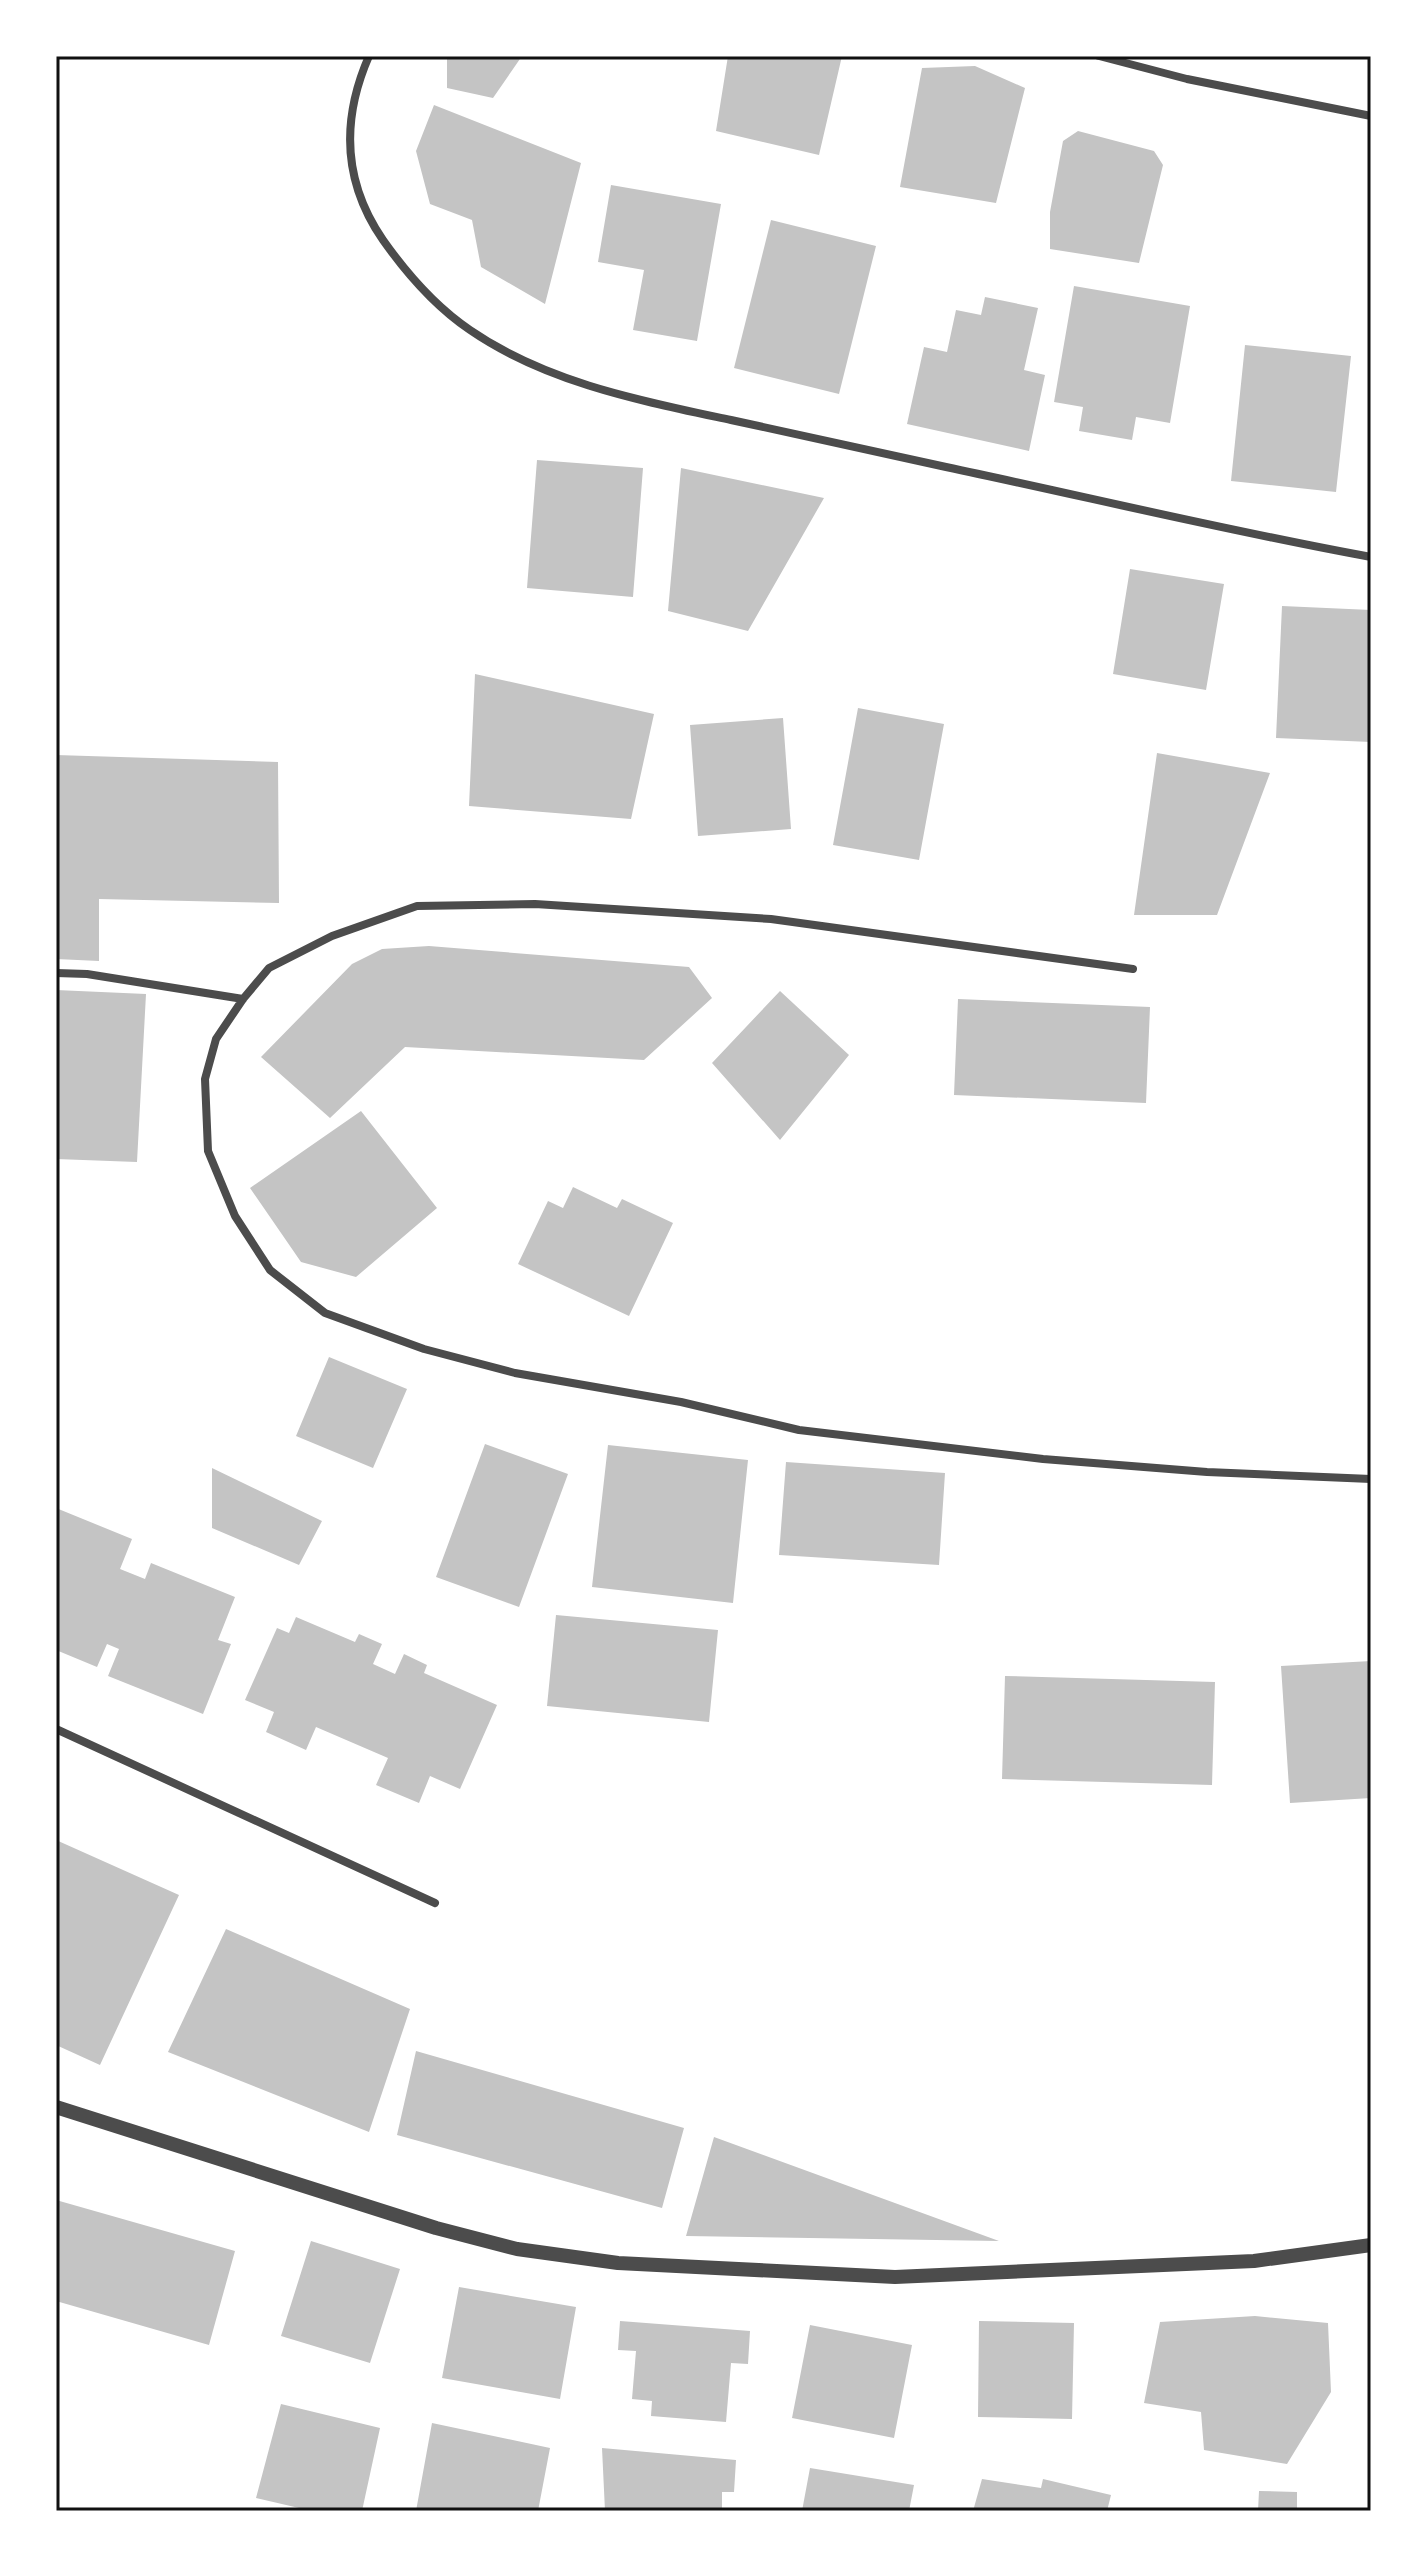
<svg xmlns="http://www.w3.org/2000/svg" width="1427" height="2567" font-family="'Varela Round',sans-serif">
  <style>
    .building { fill: #c4c4c4 }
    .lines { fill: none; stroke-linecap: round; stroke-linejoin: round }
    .minor { stroke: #4c4c4c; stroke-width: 8 }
    .tertiary { stroke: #4c4c4c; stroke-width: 14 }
    .neatline { fill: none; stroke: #111; stroke-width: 3 }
  </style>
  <rect width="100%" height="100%" fill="#fff"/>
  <path class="building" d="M447,56H522L493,98L447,88Z
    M728,56H842L819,155L716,131Z
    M975,66L1025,88L996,203L900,187L922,68Z
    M434,105L581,163L545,304L481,267L472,220L430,204L416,151Z
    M1078,131L1154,151L1163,165L1139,263L1050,249V212L1063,141Z
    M611,185L721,204L697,341L633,330L644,270L598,262Z
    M771,220L876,246L839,394L734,368Z
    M1074,286L1190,306L1170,423L1136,417L1132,440L1079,431L1083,407L1054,402Z
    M985,297L1038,308L1024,370L1045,375L1029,451L907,424L924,347L947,352L956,310L981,315Z
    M1245,345L1351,356L1336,492L1231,481Z
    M537,460L643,468L633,597L527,588Z
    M681,468L824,498L748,631L668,611Z
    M1130,569L1224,584L1206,690L1113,674Z
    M1282,606L1371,610V742L1276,738Z
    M475,674L654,714L631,819L469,806Z
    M858,708L944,724L919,860L833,845Z
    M783,718L791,829L698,836L690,725Z
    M1157,753L1270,773L1217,915H1134Z
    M56,755L278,762L279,903L99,899V961L56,959Z
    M429,946L689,967L712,998L644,1060L405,1047L330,1118L261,1057L352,964L382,949Z
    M56,990L146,994L137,1162L56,1159Z
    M780,991L849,1055L780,1140L712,1063Z
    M958,999L1150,1007L1146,1103L954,1095Z
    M361,1111L437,1208L356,1277L301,1262L250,1188Z
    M573,1187L617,1208L622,1199L673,1223L629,1316L518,1264L548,1201L563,1208Z
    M329,1357L407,1389L373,1468L296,1436Z
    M485,1444L568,1474L519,1607L436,1577Z
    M608,1445L748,1460L733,1603L592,1587Z
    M786,1462L945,1473L939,1565L779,1555Z
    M212,1468L322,1521L299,1565L212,1528Z
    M56,1508L132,1539L120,1569L145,1579L151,1563L235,1597L218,1640L231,1644L203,1714L108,1676L119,1649L107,1644L97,1667L56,1650Z
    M556,1615L718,1630L709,1722L547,1706Z
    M296,1617L355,1642L359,1634L382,1644L373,1664L395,1674L404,1654L427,1665L424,1673L497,1705L460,1789L430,1776L419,1803L376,1785L388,1758L316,1727L306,1750L266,1732L274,1712L245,1700L277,1628L289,1633Z
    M1371,1661V1798L1290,1803L1281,1666Z
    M1005,1676L1215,1682L1212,1785L1002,1779Z
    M56,1840L179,1895L100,2065L56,2045Z
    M226,1929L410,2009L369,2132L168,2052Z
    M416,2051L684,2128L662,2208L397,2135Z
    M714,2137L999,2241L686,2236Z
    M56,2200L235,2251L209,2345L56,2301Z
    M311,2241L400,2269L370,2363L281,2336Z
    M459,2287L576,2307L560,2399L442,2378Z
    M1255,2316L1328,2323L1331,2392L1287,2464L1204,2450L1201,2412L1144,2403L1160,2322Z
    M620,2321L750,2331L748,2364L731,2363L726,2422L651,2416L652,2401L632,2399L636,2351L618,2350Z
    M979,2321L1074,2323L1072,2419L978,2417Z
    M810,2325L912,2345L894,2438L792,2418Z
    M281,2404L380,2428L362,2511H312L256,2498Z
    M432,2423L550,2448L538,2511H416Z
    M602,2448L736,2460L734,2492H722V2511H605Z
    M810,2468L914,2485L909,2511H802Z
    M982,2479L1041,2488L1043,2479L1111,2495L1107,2511H973Z
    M1259,2491L1297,2492V2511H1258Z"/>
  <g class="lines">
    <path class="minor" d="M369,56C341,120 343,182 383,240C407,274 436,307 470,330C547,383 642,401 731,420C802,435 874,451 946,467C1088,497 1228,531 1371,557
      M1099,56L1187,79L1371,116
      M1133,969L771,919L535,904L417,906L332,936L269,968L243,999L216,1039L205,1079L208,1151L235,1216L270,1270L325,1313L424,1349L515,1373L681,1402L799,1430L1043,1459L1207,1472L1371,1479
      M56,973L87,974L243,999
      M56,1729L435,1903"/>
    <path class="tertiary" d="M56,2107L436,2228L517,2249L618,2263L895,2277L1254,2261L1371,2245"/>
  </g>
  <rect width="1427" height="2567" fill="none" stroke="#ffffff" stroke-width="116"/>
  <rect x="58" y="58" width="1311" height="2451" class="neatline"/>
</svg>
